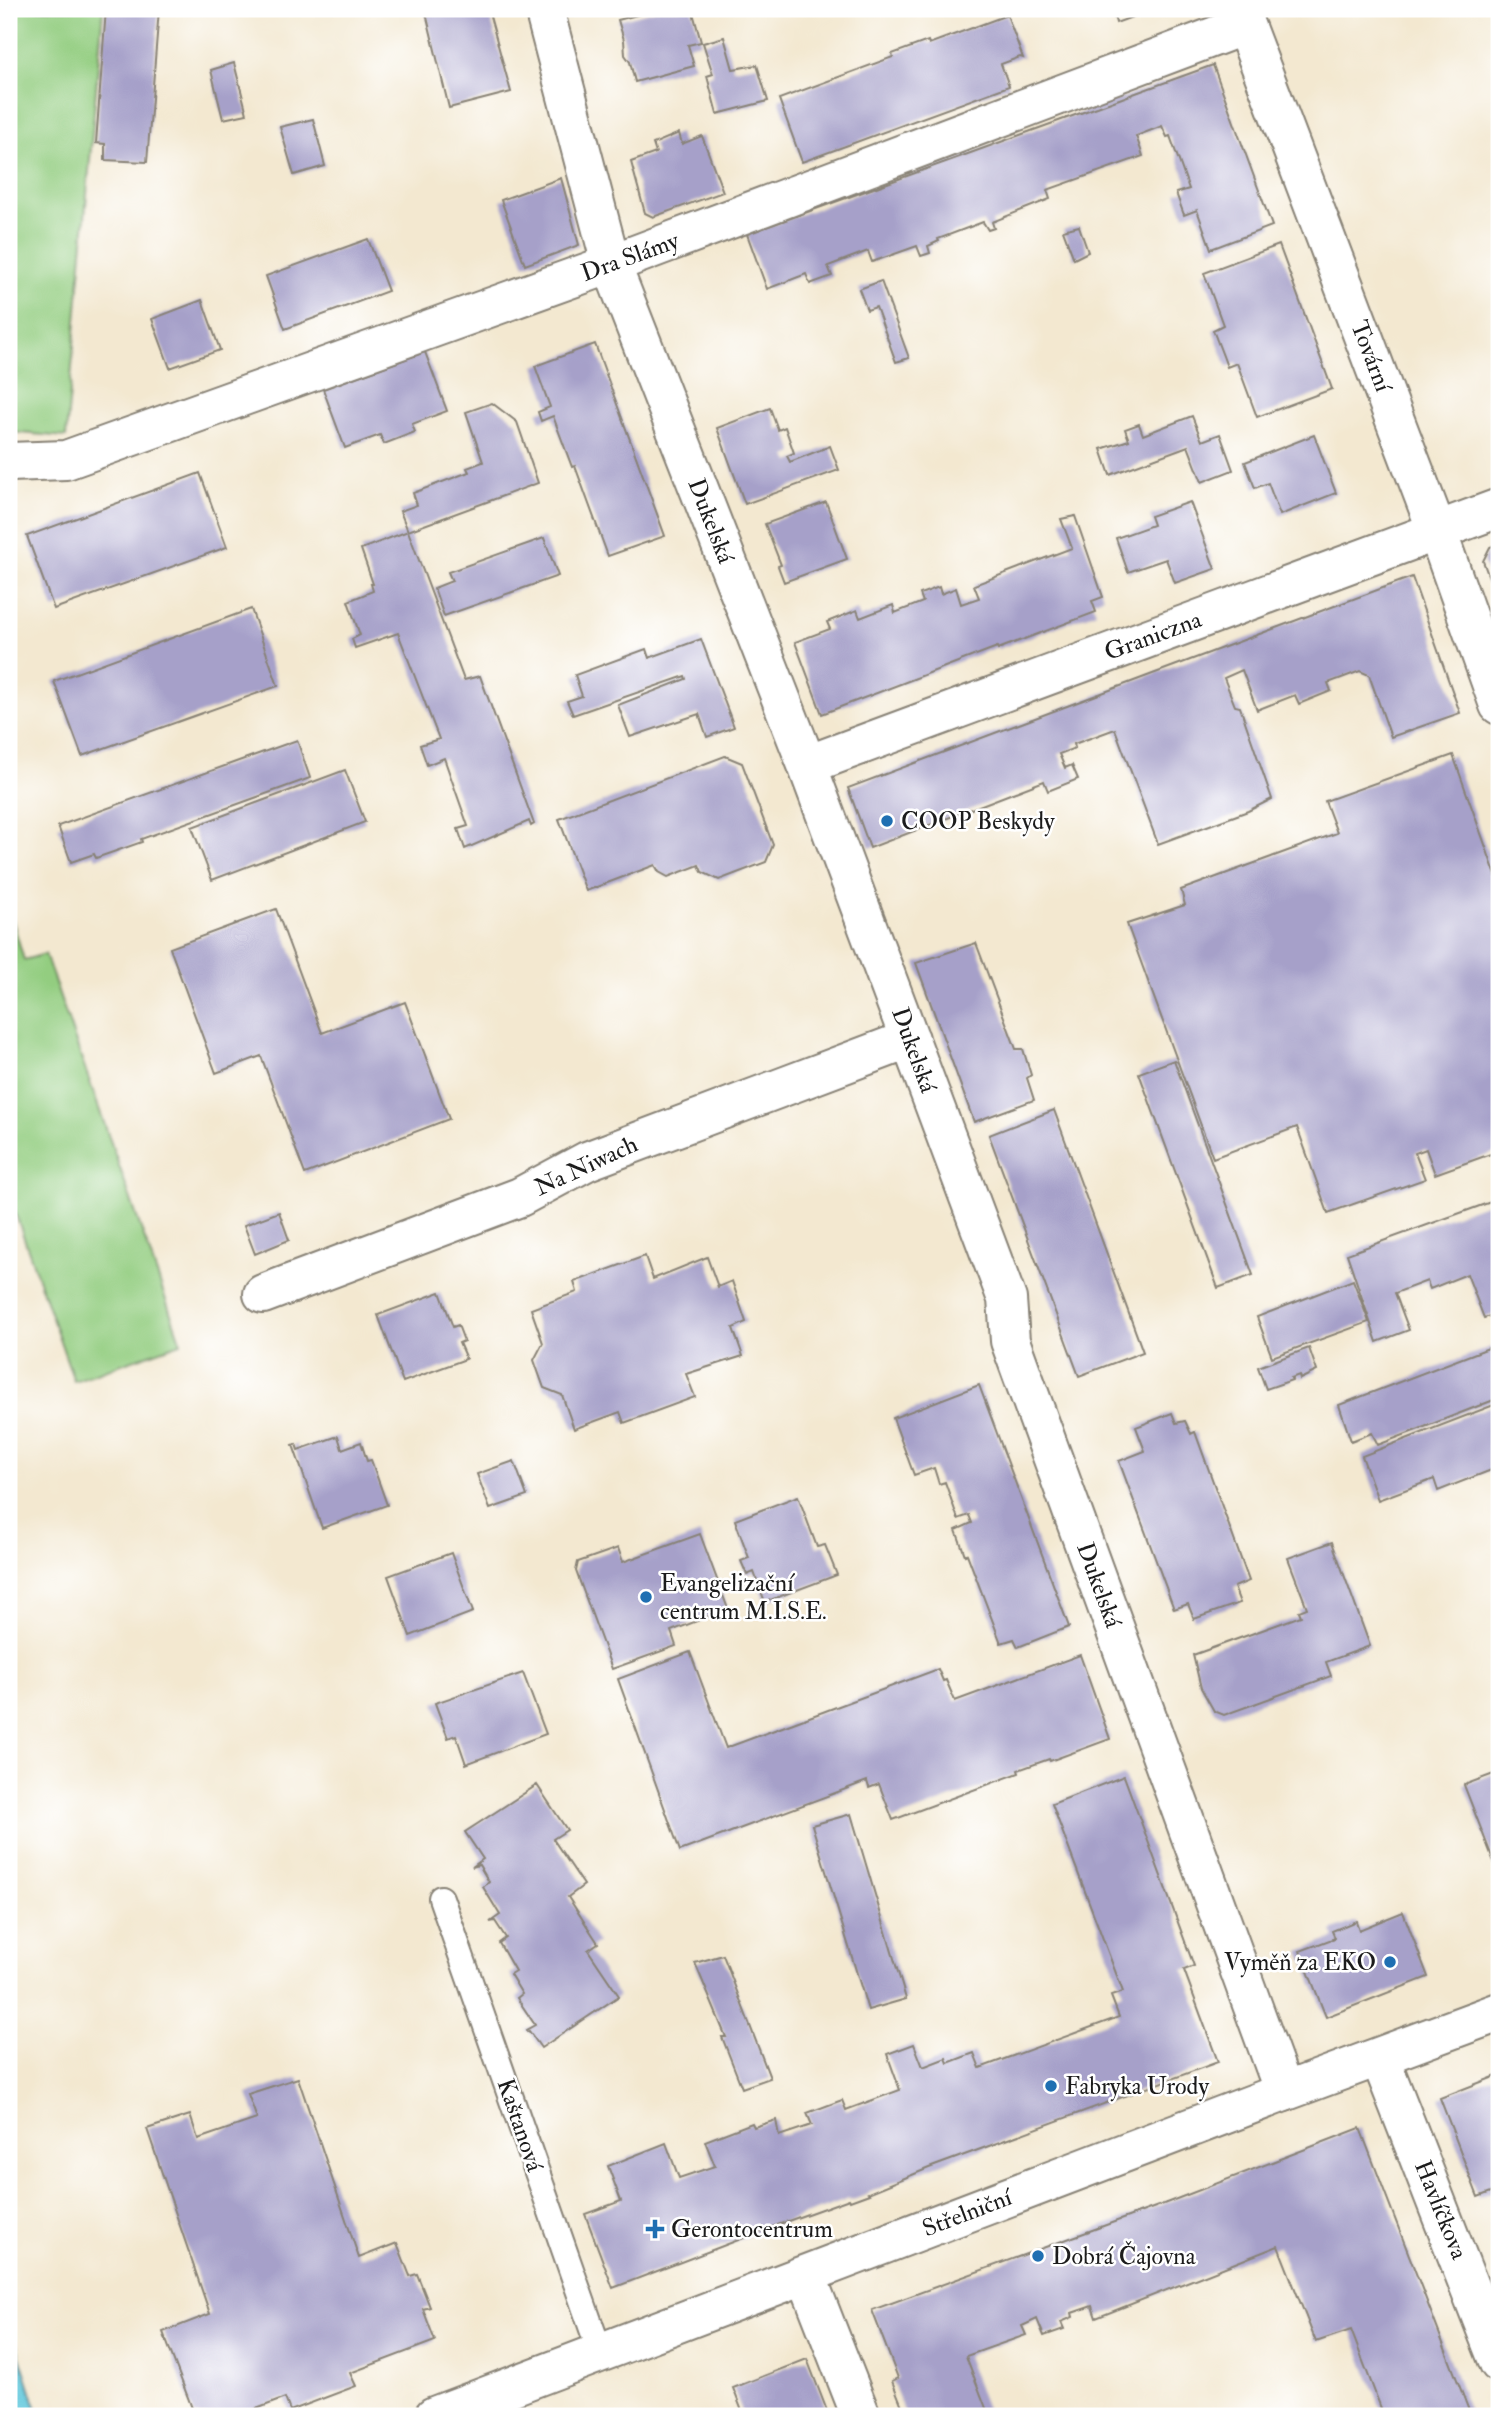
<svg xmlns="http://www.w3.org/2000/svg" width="1508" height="2425" font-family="'IM FELL Double Pica',serif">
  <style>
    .green { fill: #93cd80; stroke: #58744e; stroke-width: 2 }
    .water { fill: #60c8dc; stroke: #3e727c; stroke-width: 2 }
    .building { fill: #a6a0c9 }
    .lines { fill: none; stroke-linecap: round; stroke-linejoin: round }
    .lane-casing { stroke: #888276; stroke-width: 28 }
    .street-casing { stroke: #888276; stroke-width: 42 }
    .secondary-casing { stroke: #888276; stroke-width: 42 }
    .lane { stroke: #fff; stroke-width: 24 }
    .street { stroke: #fff; stroke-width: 38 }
    .secondary { stroke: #fff; stroke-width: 38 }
    .poi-dot { fill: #1f6fb2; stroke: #fff; stroke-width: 2.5 }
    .labels { text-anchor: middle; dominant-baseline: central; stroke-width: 5; stroke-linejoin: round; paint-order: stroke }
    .street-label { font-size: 24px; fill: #1c1c1c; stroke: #fff }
    .poi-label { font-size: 24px; fill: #1c1c1c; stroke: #fff; text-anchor: start }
  </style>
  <rect width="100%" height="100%" fill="#fff"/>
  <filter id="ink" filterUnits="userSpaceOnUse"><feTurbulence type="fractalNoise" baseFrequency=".0143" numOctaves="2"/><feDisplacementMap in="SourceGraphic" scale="14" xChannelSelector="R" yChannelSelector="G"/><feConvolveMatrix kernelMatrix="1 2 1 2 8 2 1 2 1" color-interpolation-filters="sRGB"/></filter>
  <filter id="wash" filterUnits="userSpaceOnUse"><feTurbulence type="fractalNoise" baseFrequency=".00686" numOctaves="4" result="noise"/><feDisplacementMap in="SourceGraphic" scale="28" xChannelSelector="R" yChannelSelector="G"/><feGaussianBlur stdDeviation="1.57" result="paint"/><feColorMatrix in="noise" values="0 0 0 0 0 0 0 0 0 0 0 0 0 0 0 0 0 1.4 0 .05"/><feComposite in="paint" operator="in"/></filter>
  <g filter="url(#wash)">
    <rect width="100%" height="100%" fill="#f3e8d0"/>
    <path class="green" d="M9,9H103L66,437L9,432Z
      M9,908L24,960L45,954L181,1343L74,1381L9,1195Z"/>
    <path class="water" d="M9,2322L39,2416H9Z"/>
    <g id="blocks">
      <path class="building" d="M106,9H159L147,162L105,160V144L96,143Z
        M425,9H488L511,92L449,108Z
        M660,9H692L701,42L688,45L694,66L635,82L630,62L625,55L624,40L618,20Z
        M1112,9H1154L1116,23Z
        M1007,15L1023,58L1020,57L1001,64L1009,86L802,162L779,99L893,57L892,54L928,41L929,44Z
        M724,37L733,69L757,65L768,101L717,114L707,76L713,74L703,43Z
        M234,63L247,114L223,119L211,70Z
        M1213,65L1272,226L1211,249L1197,210L1184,215L1176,193L1189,189L1170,136L1167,137L1162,126L1136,136L1143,156L1047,190L1050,199L992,222L994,228L988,230L983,222L938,239L939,241L928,246L930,253L921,256L917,246L872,262L868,251L828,266L832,276L810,284L806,274L767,289L747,234Z
        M313,119L325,166L294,175L280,127Z
        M679,133L682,144L702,136L723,192L653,217L645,213L631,162L656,153L653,144Z
        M561,178L579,245L525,265L501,200Z
        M1079,226L1088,252L1074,259L1063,230Z
        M368,239L388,291L285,329L266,276Z
        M1279,245L1332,389L1257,417L1237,363L1227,367L1223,356L1213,330L1223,325L1204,273Z
        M881,281L909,358L896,362L876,307L867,310L859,289Z
        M202,300L220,350L170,368L152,319Z
        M595,344L665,536L608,556L575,466L572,467L553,416L541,421L538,412L550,407L535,366Z
        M425,352L447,411L412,424L415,432L384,444L380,435L345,448L323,389Z
        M492,403L517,422L538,483L408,531L400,511L417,505L413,493L469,472L467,468L483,462L466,412Z
        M770,408L778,430L785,427L794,453L787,456L790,462L830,446L839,470L745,504L717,428Z
        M1192,416L1202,441L1220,434L1233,470L1202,482L1188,446L1110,475L1101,449L1129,440L1125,429L1139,424L1143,435Z
        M1314,435L1336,493L1280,515L1268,483L1255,488L1245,462Z
        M200,473L227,547L54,609L27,536Z
        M826,502L847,559L784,582L778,566L781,565L765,524Z
        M1190,502L1215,569L1175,583L1166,559L1128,572L1116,538L1153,525L1150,516Z
        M1075,516L1103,597L1092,601L1096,612L998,649L997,647L822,714L795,642L830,629L827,622L857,610L860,618L893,605L895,613L923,602L920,594L939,587L941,594L956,588L961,604L979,598L974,585L1072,548L1061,519Z
        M408,531L464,680L480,676L534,824L531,826L529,821L465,849L458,829L468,826L444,758L427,765L420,745L439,739L398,633L355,648L352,639L360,635L348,601L373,591L371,584H373L361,549Z
        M544,538L558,576L444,616L434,588L452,581L448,572Z
        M1499,544V605L1483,561L1490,547Z
        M1412,577L1460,713L1391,737L1369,675L1360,671L1328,683L1331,691L1299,704L1295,695L1257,710L1242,670L1224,678L1235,706L1240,707L1272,799L1248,811L1158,844L1115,729L1074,744L1075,748L1059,754L1065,768L1072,765L1078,779L1048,791L1044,781L870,848L848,788Z
        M251,609L278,686L82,756L54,681Z
        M701,639L734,727L707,737L699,714L630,737L618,705L686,679L685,676L573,715L567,701L582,696L575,675L646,649L649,658Z
        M297,740L310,778L141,839L142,842L96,858L94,854L71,862L58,826Z
        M1453,755L1499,884V1151L1435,1174L1426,1149L1415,1153L1425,1179L1328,1213L1297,1127L1213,1158L1127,924L1185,905L1181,890L1337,833L1325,801Z
        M725,756L742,763L773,845L766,862L719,880L702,872L699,865L668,877L659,872L655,865L586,891L559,819Z
        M345,770L365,822L212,880L192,827Z
        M276,909L322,1033L405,1002L449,1119L305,1174L261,1056L216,1073L170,948Z
        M976,943L1016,1049H1023L1031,1075L1027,1078L1034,1100L974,1122L916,963Z
        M1174,1060L1253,1275L1218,1288L1139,1073Z
        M1054,1110L1143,1352L1079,1376L989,1135Z
        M1499,1199V1331L1493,1315L1484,1318L1467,1274L1430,1289L1427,1281L1395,1293L1409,1330L1377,1342L1347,1254Z
        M279,1212L289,1240L255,1254L244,1225Z
        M645,1256L653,1279L707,1257L718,1287L732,1281L746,1322L733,1328L743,1356L686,1374L695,1397L624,1423L620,1412L574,1429L562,1395L544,1388L534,1360L543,1343L531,1309L577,1292L574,1282Z
        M1353,1280L1369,1322L1272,1357L1257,1317Z
        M440,1292L453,1327L458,1325L464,1341L459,1343L466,1359L403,1382L378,1315Z
        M1499,1344V1398L1378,1445L1372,1433L1351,1441L1339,1405Z
        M1309,1348L1317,1371L1300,1379L1299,1375L1291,1378L1292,1380L1266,1389L1258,1367Z
        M979,1385L1069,1627L1018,1647L1014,1639L1001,1643L967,1554L965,1555L956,1530L972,1523L969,1515L958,1519L945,1482L939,1484L934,1468L914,1475L893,1418Z
        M1499,1403V1467L1438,1491L1434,1479L1378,1500L1362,1456Z
        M1172,1413L1176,1423L1185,1421L1191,1434L1195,1432L1249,1581L1234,1587L1240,1603L1194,1619L1188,1604L1174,1609L1119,1461L1145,1451L1136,1427Z
        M338,1436L342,1449L361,1442L367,1461L371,1460L387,1505L322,1528L293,1445L296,1444L298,1450Z
        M514,1461L527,1496L490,1509L477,1474Z
        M798,1496L817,1547L825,1545L837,1575L765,1602L754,1572L747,1575L741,1561L749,1558L735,1520Z
        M700,1534L728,1609L671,1631L676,1646L612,1669L576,1571L578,1562L618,1548L623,1562Z
        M1332,1542L1370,1646L1326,1662L1331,1676L1224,1715L1214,1711L1201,1688L1193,1655L1301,1616L1299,1611L1307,1608L1288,1558Z
        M451,1553L473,1612L410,1636L388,1576Z
        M690,1652L726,1748L938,1669L943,1681L946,1680L955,1701L1080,1655L1110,1739L1050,1761L1049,1759L1018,1770L1019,1773L893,1820L879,1784L869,1788L867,1781L680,1851L618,1679Z
        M523,1673L546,1734L466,1764L456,1735L448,1738L435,1703Z
        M1499,1772V1875L1464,1785Z
        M1124,1776L1194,1966L1184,1970L1218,2062L929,2168L868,2193L869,2194L850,2201L849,2199L788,2221L613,2288L585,2214L621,2201L608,2166L666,2143L679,2178L715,2166L705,2141L752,2123L754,2127L776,2120L779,2136L812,2125L807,2113L842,2100L846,2110L900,2090L887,2054L914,2044L923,2067L946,2058L948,2063L974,2053L980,2068L1119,2017L1111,1996L1123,1992L1052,1804Z
        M537,1785L567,1830L553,1839L584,1885L568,1897L598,1943L588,1950L619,1996L541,2048L529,2031L527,2032L526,2030L535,2025L517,1998L522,1994L510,1974L515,1971L499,1943L506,1938L495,1921L490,1922L500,1915L483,1887L489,1882L479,1865L472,1867L483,1859L465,1832Z
        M851,1814L906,1999L868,2010L812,1825Z
        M1403,1912L1428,1977L1326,2017L1300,1951L1335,1938L1332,1931L1356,1921L1359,1930Z
        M723,1955L770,2078L742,2088L722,2037H726L695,1963Z
        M1499,2075V2189L1478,2197L1440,2098Z
        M298,2078L359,2258L397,2243L410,2276L417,2274L430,2307L423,2309L435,2341L350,2373L356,2386L290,2411L285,2398L238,2416H195L163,2332L210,2314L147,2129L190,2115L198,2139L257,2119L248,2094Z
        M1360,2128L1471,2416H1384L1351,2330L1316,2342L1278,2246L1096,2318L1092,2306L1072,2313L1073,2317L1061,2322L1064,2329L1044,2336L1037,2319L1022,2326L1026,2335L966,2356L989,2416H906L892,2381L898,2378L872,2310L1161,2205Z
        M807,2359L829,2416H744L733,2388Z"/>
    </g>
  </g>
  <g filter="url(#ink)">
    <use href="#blocks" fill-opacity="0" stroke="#888276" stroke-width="2"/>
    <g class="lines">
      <defs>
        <path id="lane" d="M441,1898L600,2352"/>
        <path id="street" d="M544,9L611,264L807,765L1007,1299L1010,1341L1284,2092
          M1241,9L1245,25L1437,531L1499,705
          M9,462L66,460L611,264L1245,25
          M807,765L1499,508
          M263,1294L520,1197L587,1161L910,1039
          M1380,2058L1499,2363
          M806,2275L861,2416"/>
        <path id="secondary" d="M434,2416L1284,2092L1499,2012"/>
      </defs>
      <use href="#lane" class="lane-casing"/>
      <use href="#street" class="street-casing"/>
      <use href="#secondary" class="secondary-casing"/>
      <use href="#lane" class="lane"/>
      <use href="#street" class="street"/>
      <use href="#secondary" class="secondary"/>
    </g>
  </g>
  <g class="poi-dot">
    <circle cx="887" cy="821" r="7"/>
    <circle cx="646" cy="1597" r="7"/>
    <circle cx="1390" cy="1962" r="7"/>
    <circle cx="1051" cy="2086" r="7"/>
    <path d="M651.5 2218.5h7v7h7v7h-7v7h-7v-7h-7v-7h7z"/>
    <circle cx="1038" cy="2256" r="7"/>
  </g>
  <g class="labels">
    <g class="street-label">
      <text transform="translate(630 257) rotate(-20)">Dra Slámy</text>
      <text transform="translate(1371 356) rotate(69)">Tovární</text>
      <text transform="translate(711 521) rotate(69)">Dukelská</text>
      <text transform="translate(1153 636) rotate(-20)">Graniczna</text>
      <text transform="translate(914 1050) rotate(70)">Dukelská</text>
      <text transform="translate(586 1166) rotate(-25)">Na Niwach</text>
      <text transform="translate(1099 1585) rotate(70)">Dukelská</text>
      <text transform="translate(520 2125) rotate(71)">Kaštanová</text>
      <text transform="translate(1441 2210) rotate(68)">Havlíčkova</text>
      <text transform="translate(967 2213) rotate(-21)">Střelniční</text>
    </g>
    <g class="poi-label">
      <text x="901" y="821">COOP Beskydy</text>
      <text x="660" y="1583">Evangelizační<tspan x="660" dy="28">centrum M.I.S.E.</tspan></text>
      <text x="1376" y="1962" text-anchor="end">Vyměň za EKO</text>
      <text x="1065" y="2086">Fabryka Urody</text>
      <text x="671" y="2229">Gerontocentrum</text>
      <text x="1052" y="2256">Dobrá Čajovna</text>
    </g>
  </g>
  <rect width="1508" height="2425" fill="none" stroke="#fff" stroke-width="35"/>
</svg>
